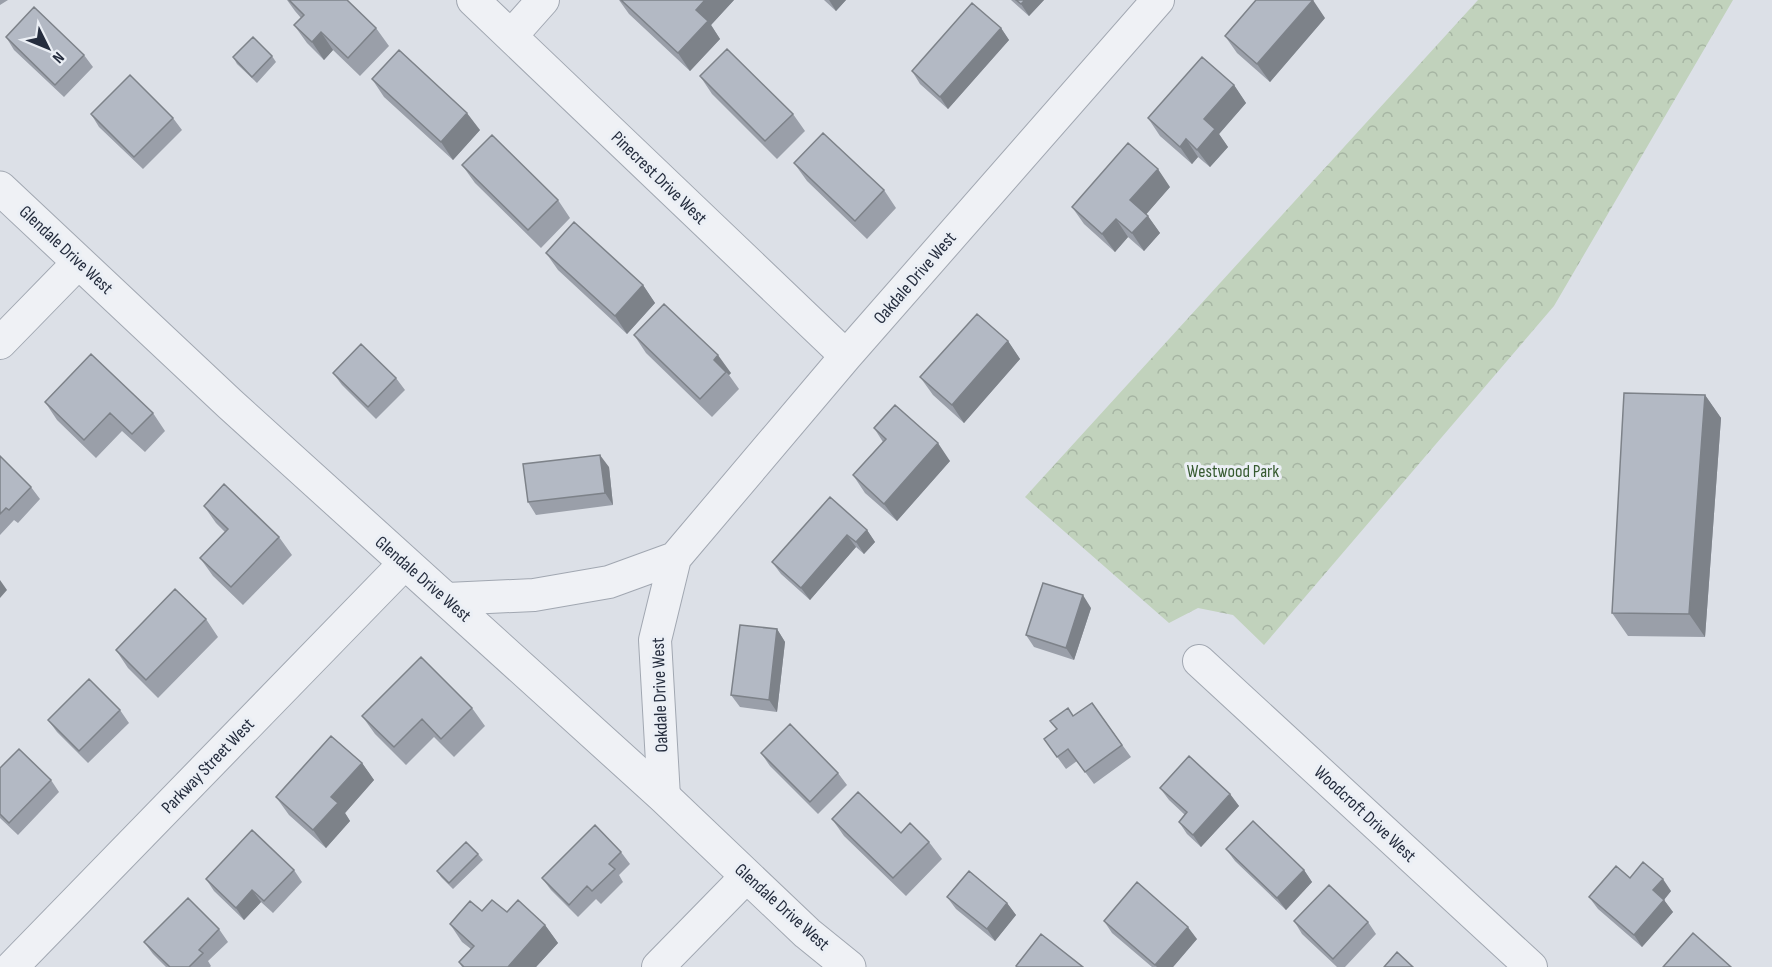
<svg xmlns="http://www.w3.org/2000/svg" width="1772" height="967" font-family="'Sofia Sans Condensed',sans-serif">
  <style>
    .park { fill: url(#park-crowns) }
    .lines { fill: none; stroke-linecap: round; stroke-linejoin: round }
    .minor-casing { stroke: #a1a7b1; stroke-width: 34 }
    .tertiary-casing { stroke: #a1a7b1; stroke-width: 35 }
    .minor { stroke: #eff1f5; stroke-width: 32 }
    .tertiary { stroke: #eff1f5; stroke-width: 33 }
    .wall { fill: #9a9fa9 }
    .shaded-wall { fill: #7d8289 }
    .building { fill: #b3b9c4; stroke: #7d8289; stroke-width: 1.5 }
    .labels { text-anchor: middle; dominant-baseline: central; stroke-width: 6; stroke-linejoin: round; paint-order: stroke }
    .street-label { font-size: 18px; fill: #252d3e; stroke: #ebeff5 }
    .park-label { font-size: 18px; fill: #375b31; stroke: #ebeff5 }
  </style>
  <defs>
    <pattern id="park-crowns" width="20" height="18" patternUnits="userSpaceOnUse" patternTransform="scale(1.5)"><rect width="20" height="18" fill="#c1d2bc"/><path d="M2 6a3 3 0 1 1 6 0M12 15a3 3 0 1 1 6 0" fill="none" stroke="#a6b5a3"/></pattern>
  </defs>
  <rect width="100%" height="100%" fill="#dce0e7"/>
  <path class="park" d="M1478,0H1733L1554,306L1264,645L1233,615L1198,608L1169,623L1025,497Z"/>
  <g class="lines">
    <defs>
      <path id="minor" d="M473,0L846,356
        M511,36L543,0
        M0,343L78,263
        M447,599L534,595L609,582L675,558
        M1199,661L1531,967
        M664,797L655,640L675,558L846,356L1158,0
        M12,967L404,564
        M658,967L746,877"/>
      <path id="tertiary" d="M0,188L230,404L664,797L807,933L849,967"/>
    </defs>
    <use href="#minor" class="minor-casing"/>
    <use href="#tertiary" class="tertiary-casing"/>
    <use href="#minor" class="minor"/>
    <use href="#tertiary" class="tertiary"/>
  </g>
  <path class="wall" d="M0,0H8L0,5Z
    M287,0H347L376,28L389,46L360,76L333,50L324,60L307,43L294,25L301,18L295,11Z
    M619,0H734L711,25L720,39L690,71L629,14Z
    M824,0H846L836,11Z
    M1011,0H1044L1029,16Z
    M1325,18L1270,82L1237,53L1225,36Z
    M1001,28L1009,40L948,109L920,84L912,71Z
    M6,37L84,55L93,67L64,97L14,50Z
    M272,56L276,62L257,83L237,64L233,57Z
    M700,76L793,114L805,131L777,159L712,94Z
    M372,79L480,130L453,160L384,97Z
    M1234,85L1246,103L1219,134L1228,147L1210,167L1198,157L1192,164L1160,136L1148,118Z
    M91,114L173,118L182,130L143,169L99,127Z
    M794,163L884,190L896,208L867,239L807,181Z
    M462,165L558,200L570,218L541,248L475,183Z
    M1170,187L1146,214L1160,233L1144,251L1128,237L1115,252L1084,224L1072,207Z
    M546,253L643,285L655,303L627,334L558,270Z
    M634,335L731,373L729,375L739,389L712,417L646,353Z
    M1008,341L1020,359L964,423L933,395L920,377Z
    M333,373L396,378L405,390L376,419L342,385Z
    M1705,395L1721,418L1705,637L1628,636L1612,613Z
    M45,402L153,413L165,431L145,452L122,431L96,458L57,420Z
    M874,428L950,461L897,521L865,493L853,475L883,442Z
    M0,456L31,487L40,499L18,523L14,520L0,535Z
    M609,467L613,505L536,515L528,502Z
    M204,506L279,537L292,555L243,605L213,576L200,558L225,532L216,523Z
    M867,530L875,542L864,554L856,547L810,600L781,574L772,562Z
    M1091,608L1074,660L1034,647L1026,635Z
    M206,619L218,637L158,698L128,668L116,650Z
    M777,629L785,642L777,712L740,707L731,695Z
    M1092,703L1131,757L1094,784L1077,761L1066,769L1044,739Z
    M472,708L485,726L454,757L434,737L406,765L375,734L362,716Z
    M120,710L129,723L88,763L57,732L48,720Z
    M761,753L838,773L847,785L818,814L770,766Z
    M362,763L374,780L345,813L350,821L326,848L289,815L276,797Z
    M0,768L51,780L59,792L18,835L0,818Z
    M1160,788L1230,794L1239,806L1201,847L1187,834L1179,822L1185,815L1169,800Z
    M832,819L901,833L929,842L942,859L906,896L844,836Z
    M1226,849L1304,870L1312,882L1286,910L1235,861Z
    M621,852L630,864L619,875L623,882L601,904L596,899L578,917L551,890L542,878Z
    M478,854L483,860L453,889L441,877L437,871Z
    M294,870L302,882L273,913L261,902L244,920L214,891L206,879Z
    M1630,878L1671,891L1664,900L1673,912L1642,947L1598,909L1589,897Z
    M947,897L1007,903L1016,915L995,941L956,909Z
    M482,911L507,912L545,925L558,943L536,967H462L459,962L471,949L462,942L450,924Z
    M1104,921L1197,939L1173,967H1152L1112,933Z
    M1294,921L1368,922L1376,934L1345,967H1337L1302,934Z
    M219,929L228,942L208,961L211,966L210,967H166L153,954L144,942Z"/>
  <path class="shaded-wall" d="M705,0H734L711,25L720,39L690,71L678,53L696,10Z
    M829,0H846L836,11Z
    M1025,0H1044L1029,16L1021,4Z
    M1313,0L1325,18L1270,82L1257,64Z
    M1001,28L1009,40L948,109L940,97Z
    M321,32L333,50L324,60L312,42Z
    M1234,85L1246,103L1219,134L1228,147L1210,167L1197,150L1204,119Z
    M467,113L480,130L453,160L441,142Z
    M1186,139L1198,157L1192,164L1180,147Z
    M1158,169L1170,187L1143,218L1130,200Z
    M1148,216L1160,233L1144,251L1132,233Z
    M1116,219L1128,237L1115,252L1102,234Z
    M643,285L655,303L627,334L615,316Z
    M1008,341L1020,359L964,423L952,405Z
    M718,355L731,373L729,375L714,360Z
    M1705,395L1721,418L1705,637L1689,614Z
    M938,443L950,461L897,521L884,504Z
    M600,455L609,467L613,505L605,493Z
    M867,530L875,542L864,554L856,542Z
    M847,535L856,547L810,600L801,588Z
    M0,580L7,590L0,598Z
    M1083,595L1091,608L1074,660L1066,648Z
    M777,629L785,642L777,712L769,700Z
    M362,763L374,780L345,813L350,821L326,848L313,830L331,797Z
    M1230,794L1239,806L1201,847L1193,835Z
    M1304,870L1312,882L1286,910L1277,898Z
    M1663,879L1671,891L1663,901L1664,900L1673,912L1642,947L1634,935L1653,890Z
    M252,890L261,902L244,920L236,908Z
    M1007,903L1016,915L995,941L987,929Z
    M545,925L558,943L536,967H508Z
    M1188,927L1197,939L1173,967H1157L1155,965Z"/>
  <path class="building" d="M289,0H347L376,28L348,58L321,32L312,42L294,25L304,15Z
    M621,0H705L696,10L708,21L678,53Z
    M1016,0H1025L1021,4Z
    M1256,0H1313L1257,64L1225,36Z
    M972,3L1001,28L940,97L912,71Z
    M34,7L84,55L55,85L6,37Z
    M253,37L272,56L252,77L233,57Z
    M727,49L793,114L765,141L700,76Z
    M399,50L467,113L441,142L372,79Z
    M1202,57L1234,85L1204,119L1215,129L1197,150L1186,139L1180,147L1148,118Z
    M130,75L173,118L134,157L91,114Z
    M823,133L884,190L855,221L794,163Z
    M492,135L558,200L528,230L462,165Z
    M1128,143L1158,169L1130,200L1148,216L1132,233L1116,219L1102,234L1072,207Z
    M574,222L643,285L615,316L546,253Z
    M664,304L718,355L714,360L726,372L700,399L634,335Z
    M977,314L1008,341L952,405L920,377Z
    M361,344L396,378L368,407L333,373Z
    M91,354L153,413L132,434L110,413L84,440L45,402Z
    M1624,393L1705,395L1689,614L1612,613Z
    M895,405L938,443L884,504L853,475L886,439L874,428Z
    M600,455L605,493L528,502L523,464Z
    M0,456L31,487L9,510L6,508L0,514Z
    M224,484L279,537L231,587L200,558L228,529L204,506Z
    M830,497L867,530L856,542L847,535L801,588L772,562Z
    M1043,583L1083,595L1066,648L1026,635Z
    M175,589L206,619L146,680L116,650Z
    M740,625L777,629L769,700L731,695Z
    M421,657L472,708L441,739L422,719L394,747L362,716Z
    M89,679L120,710L79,751L48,720Z
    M1092,703L1122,745L1085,772L1068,749L1057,757L1044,739L1057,729L1050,721L1068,708L1073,716Z
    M790,724L838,773L810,802L761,753Z
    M331,736L362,763L331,797L338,803L313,830L276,797Z
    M19,749L51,780L9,823L0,814V768Z
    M1189,756L1230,794L1193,835L1179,822L1187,812L1160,788Z
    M858,792L901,833L910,823L929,842L893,878L832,819Z
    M1253,821L1304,870L1277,898L1226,849Z
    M595,825L621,852L609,864L615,869L592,891L587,886L569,905L542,878Z
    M252,830L294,870L264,901L252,890L236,908L206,879Z
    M466,842L478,854L449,883L437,871Z
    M1643,862L1663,879L1653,890L1664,900L1634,935L1589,897L1616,866L1630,878Z
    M969,871L1007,903L987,929L947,897Z
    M1137,882L1188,927L1155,965L1104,921Z
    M1329,885L1368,922L1333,959L1294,921Z
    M188,898L219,929L199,950L203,953L189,967H170L144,942Z
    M492,900L507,912L518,900L545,925L508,967H464L459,962L474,946L450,924L470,901L482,911Z
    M1693,933L1731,967H1663Z
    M1041,934L1083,967H1017L1016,966Z
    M1397,952L1413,967H1384Z"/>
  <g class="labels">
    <g class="street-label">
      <text transform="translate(659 178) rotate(44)">Pinecrest Drive West</text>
      <text transform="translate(66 250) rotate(43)">Glendale Drive West</text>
      <text transform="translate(915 278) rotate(-49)">Oakdale Drive West</text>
      <text transform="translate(423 579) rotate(41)">Glendale Drive West</text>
      <text transform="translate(660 695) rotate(-92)">Oakdale Drive West</text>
      <text transform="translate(208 766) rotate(-46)">Parkway Street West</text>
      <text transform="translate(1365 814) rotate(43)">Woodcroft Drive West</text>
      <text transform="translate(782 907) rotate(42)">Glendale Drive West</text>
    </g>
    <g class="park-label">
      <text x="1233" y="471">Westwood Park</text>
    </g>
  </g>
  <g transform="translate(48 48) rotate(133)" stroke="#ebeff5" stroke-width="4.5" paint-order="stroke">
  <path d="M0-4.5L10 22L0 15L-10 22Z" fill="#252d3e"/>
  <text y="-9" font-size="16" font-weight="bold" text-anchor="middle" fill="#252d3e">N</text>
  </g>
</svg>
